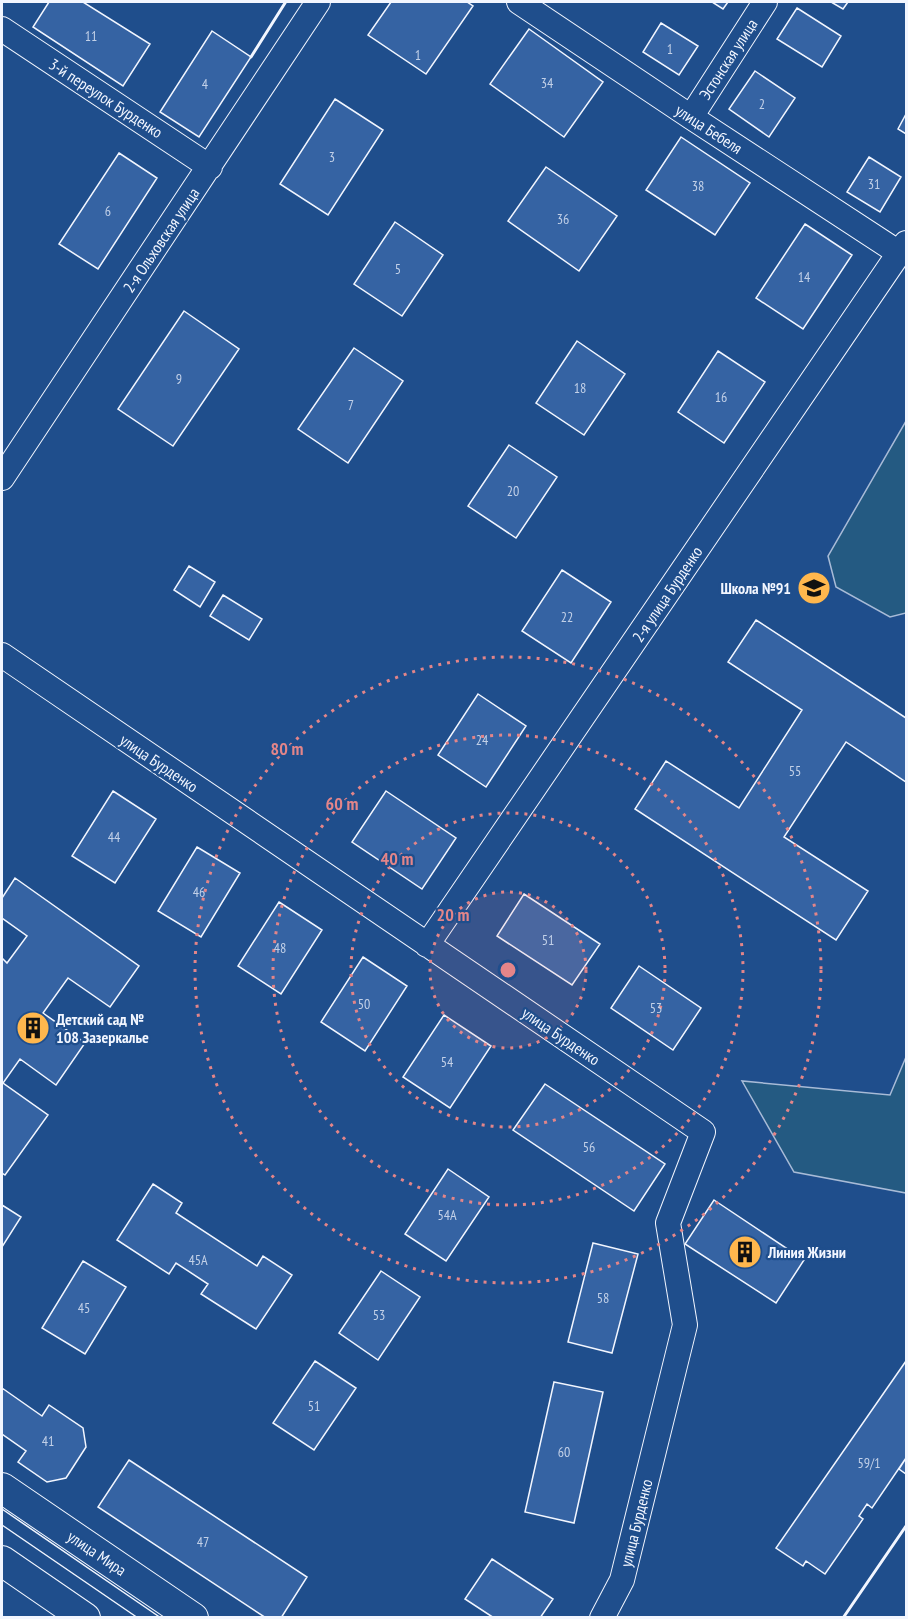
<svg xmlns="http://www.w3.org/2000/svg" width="908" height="1619" font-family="'PT Sans Narrow',sans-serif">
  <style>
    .green { fill: #245a82; stroke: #a8bbd7; stroke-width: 1.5 }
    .building { fill: #3563a3; stroke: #f2f6ff; stroke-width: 1.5 }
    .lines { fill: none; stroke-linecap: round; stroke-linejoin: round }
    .minor-casing { stroke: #f2f6ff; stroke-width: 26 }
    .tertiary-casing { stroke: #f2f6ff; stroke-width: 32 }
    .minor { stroke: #1f4e8c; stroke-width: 24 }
    .tertiary { stroke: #1f4e8c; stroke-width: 30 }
    .tram { stroke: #f2f6ff; stroke-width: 1.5 }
    .wall { stroke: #f2f6ff; stroke-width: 3 }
    .ring { fill: none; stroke: #e38589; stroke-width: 3; stroke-dasharray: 3 6 }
    .labels { text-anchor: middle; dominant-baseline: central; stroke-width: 4.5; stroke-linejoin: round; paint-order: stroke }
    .number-label { font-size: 14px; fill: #c3d1e8 }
    .street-label { font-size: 16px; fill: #f2f6ff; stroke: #1f4e8c }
    .poi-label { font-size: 16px; font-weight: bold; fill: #f2f6ff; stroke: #1f4e8c; text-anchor: start }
    .centre { fill: #e38589; stroke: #1f4e8c; stroke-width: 3 }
    .ring-label { font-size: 18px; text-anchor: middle; font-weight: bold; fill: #e38589; stroke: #1f4e8c; stroke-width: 4.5; stroke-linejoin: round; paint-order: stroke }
  </style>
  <rect width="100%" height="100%" fill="#1f4e8c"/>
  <path class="green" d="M906,421V613L890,617L836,587L828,556Z
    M906,1057V1193L794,1172L742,1081L890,1095Z"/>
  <path class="building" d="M49,2H83L150,44L123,86L33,27Z
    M391,2H467L473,6L426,74L368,35Z
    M712,2H728L723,9Z
    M831,2H848L843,9Z
    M797,8L841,36L822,67L777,39Z
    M661,23L698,46L679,75L643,52Z
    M529,29L603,82L564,137L490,84Z
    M212,31L251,57L199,137L160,112Z
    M755,71L795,98L769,137L729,109Z
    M335,99L383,130L328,215L280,184Z
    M906,114V134L898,129Z
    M681,137L750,183L715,235L646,190Z
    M119,153L157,178L98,269L59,244Z
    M869,157L901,177L880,212L847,192Z
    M546,167L617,216L579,271L508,221Z
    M395,222L443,255L402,316L354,284Z
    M805,224L852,255L803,329L756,298Z
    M184,311L239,349L173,446L118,409Z
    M577,341L625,374L584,435L536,403Z
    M354,348L403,381L348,463L298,429Z
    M718,351L765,382L724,443L678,412Z
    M509,445L557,477L516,538L468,506Z
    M189,566L215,582L200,607L174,590Z
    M562,570L611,602L571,663L522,631Z
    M223,595L262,619L249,640L210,616Z
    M756,620L906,718V782L846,742L784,837L868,891L836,940L635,809L666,761L739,808L802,710L728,662Z
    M478,694L526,726L486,787L438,755Z
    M113,791L156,819L115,883L72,856Z
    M386,791L456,838L422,889L352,842Z
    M197,847L240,873L201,937L158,911Z
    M15,878L139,966L110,1007L68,978L43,1013L85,1043L56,1085L20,1059L3,1083L48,1115L5,1175L2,1173V958L7,963L27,936L2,918V898Z
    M524,894L600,944L572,985L497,936Z
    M279,902L322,930L281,994L238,966Z
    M363,957L407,986L365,1051L321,1022Z
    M639,966L701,1008L673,1050L611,1008Z
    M444,1015L491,1046L450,1108L403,1077Z
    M545,1084L665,1164L634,1211L513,1130Z
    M448,1169L489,1197L446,1261L405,1234Z
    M153,1184L182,1203L176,1213L257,1266L263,1256L292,1275L256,1329L201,1294L208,1284L176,1263L169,1274L117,1240Z
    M714,1200L804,1260L776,1303L685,1244Z
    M2,1205L21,1217L2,1247Z
    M593,1243L638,1254L612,1353L568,1342Z
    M83,1261L126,1287L85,1354L42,1328Z
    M381,1271L420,1297L378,1360L339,1333Z
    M315,1361L356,1388L314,1450L273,1423Z
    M906,1361V1458L872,1508L867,1504L859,1516L863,1519L825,1574L806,1561L803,1566L776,1548Z
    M554,1382L603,1392L574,1523L525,1512Z
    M2,1388L42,1416L49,1405L83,1428L86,1447L66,1478L47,1482L18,1462L26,1451L2,1434Z
    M906,1458V1474L899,1469Z
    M129,1460L307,1577L281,1618H266L98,1507Z
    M492,1559L553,1599L540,1618H494L465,1599Z"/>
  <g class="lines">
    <defs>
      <path id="minor" d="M519,2L691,117L899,253
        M2,29L210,167
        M691,117L765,2
        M2,478L318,2
        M2,655L703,1132L668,1223L685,1325L622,1580L602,1618
        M427,945L906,243"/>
      <path id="tertiary" d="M2,1488L193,1618
        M2,1561L85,1618"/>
    </defs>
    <use href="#minor" class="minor-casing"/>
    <use href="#tertiary" class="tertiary-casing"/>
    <use href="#minor" class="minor"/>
    <use href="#tertiary" class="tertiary"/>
    <path class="tram" d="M2,1509L161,1618
      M2,1525L138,1618"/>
    <path class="wall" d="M251,57L285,3
      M843,1618L906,1526"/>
  </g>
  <circle cx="508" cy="970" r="78" fill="#e38589" fill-opacity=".12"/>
  <g class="ring">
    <circle cx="508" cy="970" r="78"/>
    <circle cx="508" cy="970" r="157"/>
    <circle cx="508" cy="970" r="235"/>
    <circle cx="508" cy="970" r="313"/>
  </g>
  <defs>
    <symbol id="school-disc" viewBox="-11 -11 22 22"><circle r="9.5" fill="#ffb74d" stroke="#1f4e8c"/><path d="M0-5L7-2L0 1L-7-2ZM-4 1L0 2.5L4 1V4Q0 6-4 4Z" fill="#111"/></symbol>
    <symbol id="building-disc" viewBox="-11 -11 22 22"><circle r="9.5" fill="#ffb74d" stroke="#1f4e8c"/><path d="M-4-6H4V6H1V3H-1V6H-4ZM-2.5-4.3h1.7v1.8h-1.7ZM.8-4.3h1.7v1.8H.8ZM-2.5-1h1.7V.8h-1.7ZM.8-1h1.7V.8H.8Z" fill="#111"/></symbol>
  </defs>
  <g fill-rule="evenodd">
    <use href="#school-disc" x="795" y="569" width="38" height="38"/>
    <use href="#building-disc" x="14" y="1009" width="38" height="38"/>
    <use href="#building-disc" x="726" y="1233" width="38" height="38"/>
  </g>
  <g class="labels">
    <g class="number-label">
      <text x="91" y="36">11</text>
      <text x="670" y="49">1</text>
      <text x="418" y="55">1</text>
      <text x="547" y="83">34</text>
      <text x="205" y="84">4</text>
      <text x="762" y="104">2</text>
      <text x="332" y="157">3</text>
      <text x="874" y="184">31</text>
      <text x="698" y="186">38</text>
      <text x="108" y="211">6</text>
      <text x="563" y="219">36</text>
      <text x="398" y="269">5</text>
      <text x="804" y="277">14</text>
      <text x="179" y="379">9</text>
      <text x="580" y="388">18</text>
      <text x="721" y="397">16</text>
      <text x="351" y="405">7</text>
      <text x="513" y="491">20</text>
      <text x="567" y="617">22</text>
      <text x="482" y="740">24</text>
      <text x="795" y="771">55</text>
      <text x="114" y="837">44</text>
      <text x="199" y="892">46</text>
      <text x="548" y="940">51</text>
      <text x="280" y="948">48</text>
      <text x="364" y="1004">50</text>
      <text x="656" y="1008">53</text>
      <text x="447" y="1062">54</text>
      <text x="589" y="1147">56</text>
      <text x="447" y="1215">54А</text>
      <text x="198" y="1260">45А</text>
      <text x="603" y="1298">58</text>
      <text x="84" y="1308">45</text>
      <text x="379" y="1315">53</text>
      <text x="314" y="1406">51</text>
      <text x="48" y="1441">41</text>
      <text x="564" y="1452">60</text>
      <text x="869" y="1463">59/1</text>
      <text x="203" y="1542">47</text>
    </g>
    <g class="street-label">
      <text transform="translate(728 59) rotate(-57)">Эстонская улица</text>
      <text transform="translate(106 98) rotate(33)">3-й переулок Бурденко</text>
      <text transform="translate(709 129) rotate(33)">улица Бебеля</text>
      <text transform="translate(161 240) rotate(-56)">2-я Ольховская улица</text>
      <text transform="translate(667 594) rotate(-56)">2-я улица Бурденко</text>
      <text transform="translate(159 763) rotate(34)">улица Бурденко</text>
      <text transform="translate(561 1036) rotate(34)">улица Бурденко</text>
      <text transform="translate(636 1523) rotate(-76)">улица Бурденко</text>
      <text transform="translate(97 1553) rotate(34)">улица Мира</text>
    </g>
    <g class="poi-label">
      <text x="791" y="588" text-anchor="end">Школа №91</text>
      <text x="56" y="1019">Детский сад №<tspan x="56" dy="18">108 Зазеркалье</tspan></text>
      <text x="768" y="1252">Линия Жизни</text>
    </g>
  </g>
  <circle cx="508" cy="970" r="9" class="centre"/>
  <g class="ring-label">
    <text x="287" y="755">80 m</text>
    <text x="342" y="810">60 m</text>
    <text x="397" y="865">40 m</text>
    <text x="453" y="921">20 m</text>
  </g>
  <rect width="908" height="1619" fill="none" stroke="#f2f6ff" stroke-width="6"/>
</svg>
